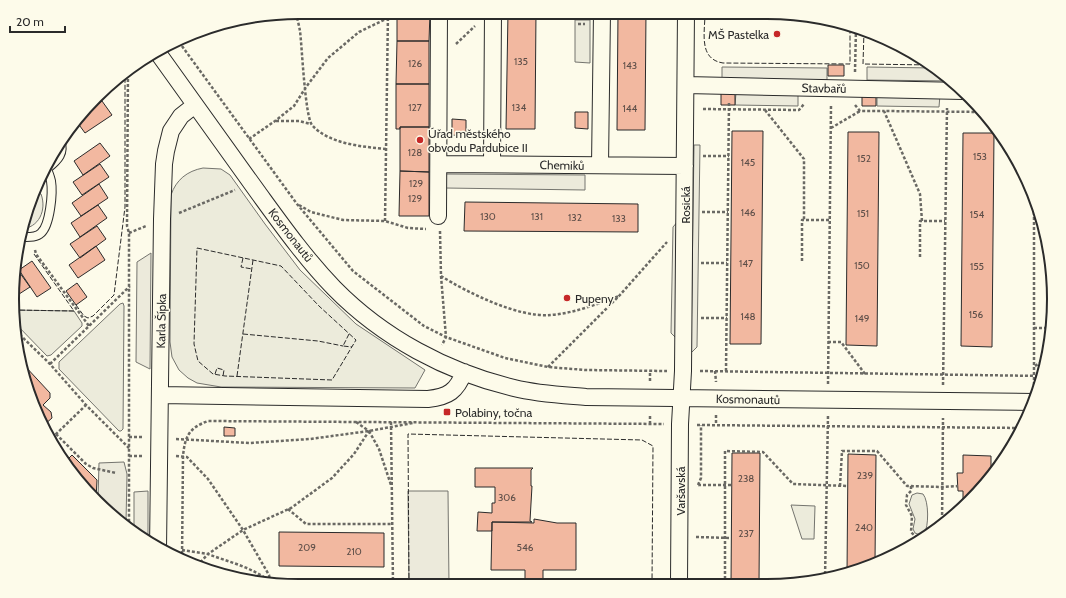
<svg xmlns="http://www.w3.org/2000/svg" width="1066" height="598" font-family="Cabin,sans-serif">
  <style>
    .green { fill: #ecebdb; stroke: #74746e }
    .parking { fill: #eceadb; stroke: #74746e }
    .building { fill: #f2b8a0; stroke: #2b2b2b }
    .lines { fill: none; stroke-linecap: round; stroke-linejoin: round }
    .service-casing { stroke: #2b2b2b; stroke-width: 10 }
    .minor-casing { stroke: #2b2b2b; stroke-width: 18 }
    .path { stroke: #6a6964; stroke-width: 2.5; stroke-dasharray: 3 2; stroke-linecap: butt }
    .service { stroke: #fdfbea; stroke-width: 8 }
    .minor { stroke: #fdfbea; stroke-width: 16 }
    .fence { stroke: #2b2b2b; stroke-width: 1; stroke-dasharray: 5 2; stroke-linecap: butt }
    .poi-dot { fill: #c62828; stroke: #fdfbea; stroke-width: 1.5 }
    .labels { text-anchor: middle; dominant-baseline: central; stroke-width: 3; stroke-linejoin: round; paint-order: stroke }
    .number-label { font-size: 10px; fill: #5d4e48 }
    .poi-label { font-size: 12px; fill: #2b2b2b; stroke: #fdfbea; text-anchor: start }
    .street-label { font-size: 12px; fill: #2b2b2b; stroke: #fdfbea }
    .rim { fill: none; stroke: #2b2b2b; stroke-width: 2 }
  </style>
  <rect width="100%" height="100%" fill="#fdfbea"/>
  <path class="green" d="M575,20H590V63L575,62Z
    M203,168L221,169L230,175L265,224L300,270L356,324L425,370L415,388L221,387L197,383L188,378L179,370L172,357L170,342L171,195C176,180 187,171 203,168Z
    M37,192L41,194C47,210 39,228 21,229L22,224L29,209L31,207L30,206Z
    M123,303L124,306L123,429L121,431H119L59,369V362L120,304Z
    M13,310L74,311L82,323V326L51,355L47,356L14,322Z
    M917,493L923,494C929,501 929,527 924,534L920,535L915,533L913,529L915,519L909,504L912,495Z
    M791,505L815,506L814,539H802Z"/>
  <path class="parking" d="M722,67L827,68V80L722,79Z
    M867,67L934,68L953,81L867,80Z
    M736,93L798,94V106L735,105Z
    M877,94L940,95L939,107L877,106Z
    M694,145H700L697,347L691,353Z
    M445,174L585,175V190L445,188Z
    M679,220L676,338L671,333L673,227Z
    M151,253L150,369L136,362L137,262Z
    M124,462L127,474L126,523L98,500L99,463Z
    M148,491V542L134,530V492Z
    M408,491H448L449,585H409Z"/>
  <path class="building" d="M397,12H430L429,41H397Z
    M508,12H536L535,129H506Z
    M618,12H646L645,130H617Z
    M397,41H429V84H396Z
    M828,65H844V76H828Z
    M396,84H429V127H400V129H396Z
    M721,93L735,94V105H721Z
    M862,95H876V106H862Z
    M100,97L102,101L84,114Z
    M102,101L112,115L85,133L77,122L84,114Z
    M575,112H588V129L575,128Z
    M452,119L466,120V136L452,135Z
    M400,127H429V172L400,171Z
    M732,131H763L761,344H730Z
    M848,132H879L877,346L846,345Z
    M963,133H994L992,347L961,346Z
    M100,143L110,156L83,175L74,161Z
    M100,164L109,177L82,195L73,182Z
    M400,171L429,172V216H399Z
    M99,184L108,198L81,216L72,203Z
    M465,202L638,204V232L464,231Z
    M98,205L107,218L80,237L71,223Z
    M97,226L106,239L80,258L70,244Z
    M96,246L105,260L78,278L69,265Z
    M1049,252L1053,280L1052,317H1048Z
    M32,261L51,288L37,297L19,270Z
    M17,269L30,287L16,296L15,294Z
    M77,283L87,297L76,305L66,291Z
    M24,365L50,393V398L43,405L51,412L52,418L44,425L34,409Z
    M224,427L235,428V436H224Z
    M732,453H760L759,584H731Z
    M848,454L876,455L875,563L859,571L847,574Z
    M72,455L97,480L96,499L83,488L66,461Z
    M963,455L991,456V474L970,502L963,508V491H958L957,473H963Z
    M475,468H533L531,470V486H532L530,521L532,522H492V531H477L478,512L492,513V503H495V487H475Z
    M534,519L557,523H576V570H543V582H526V584H525V570H491L492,522L534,523Z
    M279,532L384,533V567L279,566Z"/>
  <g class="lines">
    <defs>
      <path id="service" d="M48,168C58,160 65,153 60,140
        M21,237C28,237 36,238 41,233C50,225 53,193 51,181C50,177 49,173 47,170"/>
      <path id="minor" d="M158,53C191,99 224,145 257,191C281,224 305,258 334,288C383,338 447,372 514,388C538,394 562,395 586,397L1034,402
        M686,85L963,91
        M439,164L685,166
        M492,164L493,12
        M600,165L602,12
        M438,216L439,12
        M160,395L428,399C448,397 457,391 464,372
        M158,549L162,219L164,164L166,151L171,131L181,116L195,105
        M679,584L680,424L683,371L686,12"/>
    </defs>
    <use href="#service" class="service-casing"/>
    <use href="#minor" class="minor-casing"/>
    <path class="path" d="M296,13C297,18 299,25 300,31C302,47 305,116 312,125C328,144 364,147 387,149
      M578,24H585
      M179,42L297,204L353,271L424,326L446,337L505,358L548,367L585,370L667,371
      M456,44L475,26
      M128,69L127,226L129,233V526
      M855,72L856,28
      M855,105L860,111H884
      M703,109L799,110L804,104
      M765,110L804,159V220
      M276,121H299L311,124
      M996,127L997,128
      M831,128L860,111
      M249,139L275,121L294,106L306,87L328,58L359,32L388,18
      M703,156H729
      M1034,197V386
      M299,205L311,212L343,220L385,221L408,228L426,229
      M702,212H728
      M179,213L235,190
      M385,221L388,12
      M922,221L920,194L884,111L983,112
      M440,231L441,276L446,337L442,345
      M129,233L146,226
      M35,250L36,254L89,326
      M920,257V221H945
      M802,261V220H830
      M701,263H727
      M441,276C468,293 519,318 551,315C575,313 597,304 619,296
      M701,318H727
      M1034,328H1052
      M16,331L50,364L86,405L129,448
      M828,342H841L865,374
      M50,364L130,286
      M1035,366L1046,359
      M548,367L619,296L667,242
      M700,371L1042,376
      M715,371L716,382
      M726,371L729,102
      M650,381V371
      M828,384L831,105
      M943,385L947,108
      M716,415V425
      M391,422L393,585
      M650,424V414
      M697,425L1022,428
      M369,431L379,449L391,485
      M56,434L86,464L93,468L116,473
      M129,437H143
      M52,438L86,405
      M176,439L250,443L310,439L369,431L413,423
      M129,456H143
      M176,456L187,457L208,479L243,530L269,575L271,584
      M698,485L701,478V425
      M698,485H731
      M840,486L842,451H877L907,486L942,487L958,486
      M911,486V491L907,495L906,505L912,516L911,532L917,538H925
      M288,509L306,524H392
      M942,525L943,418
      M696,537L731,538
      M182,550L208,554L243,530L291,508L332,478L354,454L369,431L356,422
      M182,559L183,456C185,436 189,428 208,421L664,424
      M197,566L208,554C228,562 253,567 270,582
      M825,579L828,415
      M725,584V451L763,452L793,484L847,486"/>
    <use href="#service" class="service"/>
    <use href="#minor" class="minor"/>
    <path class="fence" d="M705,13C705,32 698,59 723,63L850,64V25
      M864,31L863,64L931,65
      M197,248L281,266L319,306L356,340L332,380L225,376L213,374L198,361L194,344Z
      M243,258L241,267L252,269
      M76,305L84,316L88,318L93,316L114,295L125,207V76L123,73
      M13,310L74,311L34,254
      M243,334L318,341L343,346
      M349,334L343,346L352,347
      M215,374L217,368L224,370L223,376
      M237,376L253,260
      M409,585L408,434L642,440L653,446L652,584"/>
  </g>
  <g class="poi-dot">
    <circle cx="777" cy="34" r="4"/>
    <circle cx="420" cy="140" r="4"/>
    <circle cx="567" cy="298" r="4"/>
    <rect x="443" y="408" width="8" height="8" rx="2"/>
  </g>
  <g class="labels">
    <g class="number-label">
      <text x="521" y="61">135</text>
      <text x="415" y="63">126</text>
      <text x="630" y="65">143</text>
      <text x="415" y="107">127</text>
      <text x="519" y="107">134</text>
      <text x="630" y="108">144</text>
      <text x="415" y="152">128</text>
      <text x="980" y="156">153</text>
      <text x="864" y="158">152</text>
      <text x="748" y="162">145</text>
      <text x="416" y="183">129</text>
      <text x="415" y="198">129</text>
      <text x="748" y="212">146</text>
      <text x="863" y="213">151</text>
      <text x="977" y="214">154</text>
      <text x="488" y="216">130</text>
      <text x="537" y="216">131</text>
      <text x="575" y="217">132</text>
      <text x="619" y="218">133</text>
      <text x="746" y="263">147</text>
      <text x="862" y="265">150</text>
      <text x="977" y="266">155</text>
      <text x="976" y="314">156</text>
      <text x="748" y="316">148</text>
      <text x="862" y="318">149</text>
      <text x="865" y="475">239</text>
      <text x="746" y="478">238</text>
      <text x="507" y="497">306</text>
      <text x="864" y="527">240</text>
      <text x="746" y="533">237</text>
      <text x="307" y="547">209</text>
      <text x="525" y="547">546</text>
      <text x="354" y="551">210</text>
    </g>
    <g class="poi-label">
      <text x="769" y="34" text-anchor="end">MŠ Pastelka</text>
      <text x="428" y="133">Úřad městského<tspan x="428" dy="14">obvodu Pardubice II</tspan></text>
      <text x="575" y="298">Pupeny</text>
      <text x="455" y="412">Polabiny, točna</text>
    </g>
    <g class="street-label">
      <text transform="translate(824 88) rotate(1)">Stavbařů</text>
      <text transform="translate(562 165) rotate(1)">Chemiků</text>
      <text transform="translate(685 205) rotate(-90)">Rosická</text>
      <text transform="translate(291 235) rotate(52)">Kosmonautů</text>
      <text transform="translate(161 321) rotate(-89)">Karla Šípka</text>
      <text transform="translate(748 399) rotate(1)">Kosmonautů</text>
      <text transform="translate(680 491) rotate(-90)">Varšavská</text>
    </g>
  </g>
  <path d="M0 0H1066V598H0ZM299 19H767A280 280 0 0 1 1047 299V299A280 280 0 0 1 767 579H299A280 280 0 0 1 19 299V299A280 280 0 0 1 299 19Z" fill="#fdfbea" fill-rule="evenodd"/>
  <path class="rim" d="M299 19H767A280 280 0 0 1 1047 299V299A280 280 0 0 1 767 579H299A280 280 0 0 1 19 299V299A280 280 0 0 1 299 19Z"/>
  <path d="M10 26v6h55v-6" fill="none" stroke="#2b2b2b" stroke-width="2"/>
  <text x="16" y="26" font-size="12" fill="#2b2b2b" stroke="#fdfbea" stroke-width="3" paint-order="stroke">20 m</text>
</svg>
